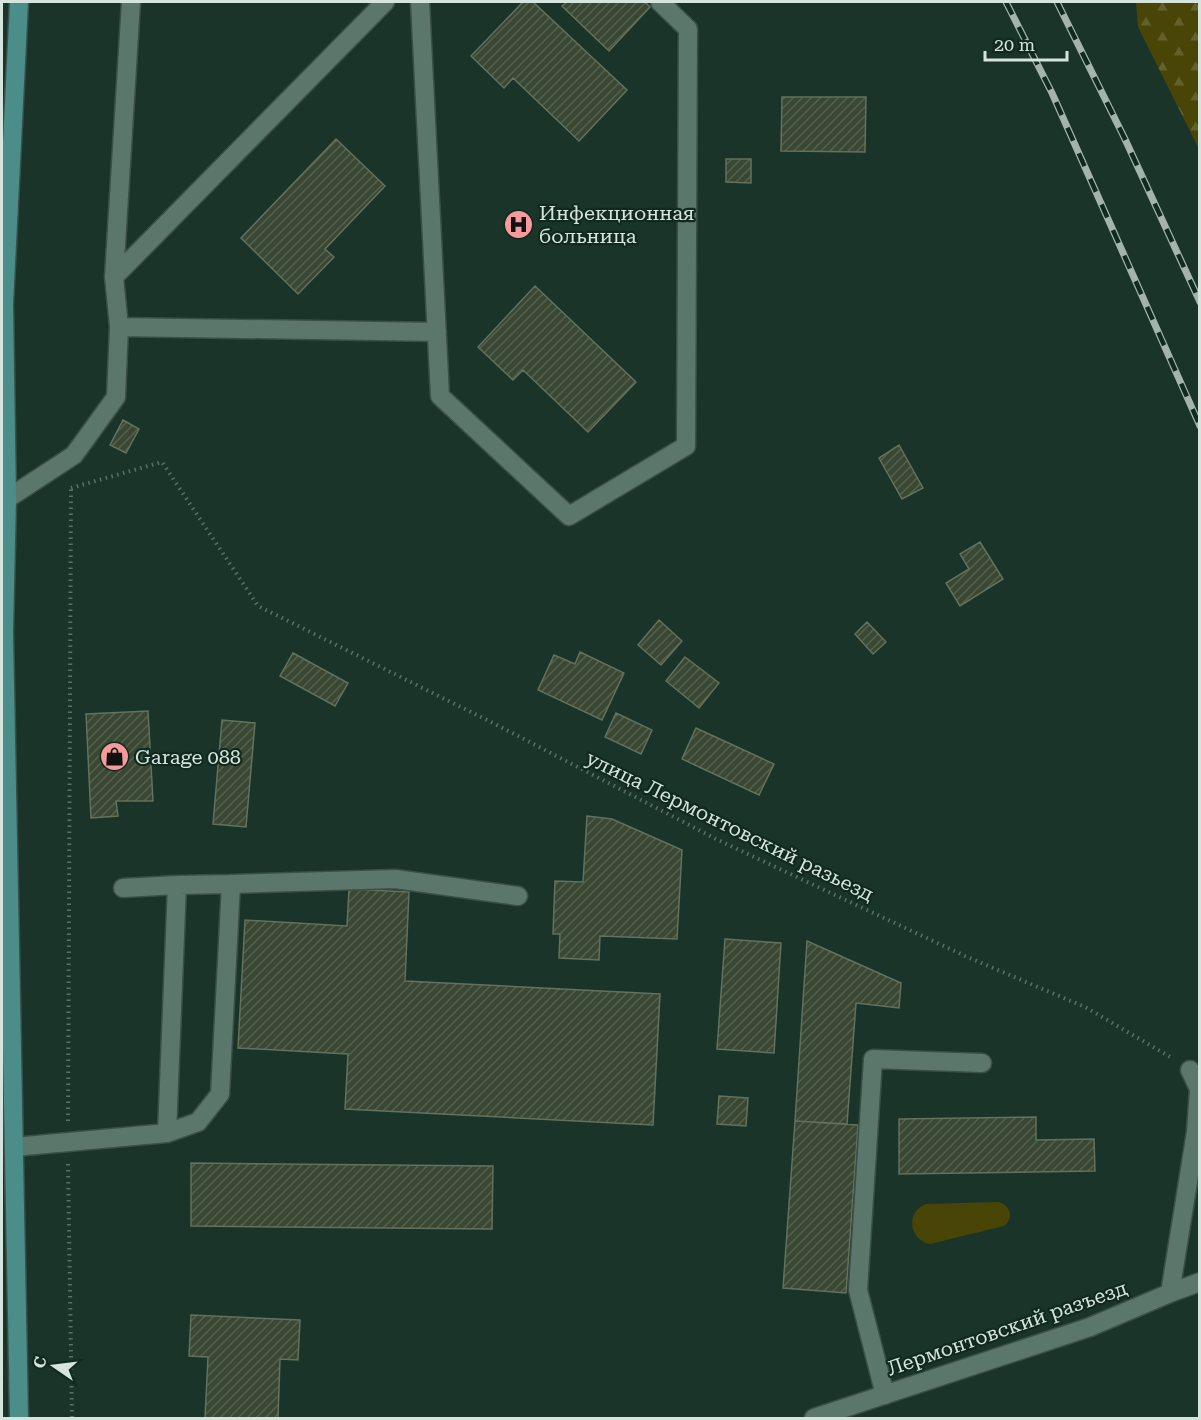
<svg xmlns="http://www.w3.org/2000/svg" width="1201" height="1420" font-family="'Roboto Serif',serif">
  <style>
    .grass { fill: #484507 }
    .forest { fill: url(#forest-firs) }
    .building { fill: url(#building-hatch); stroke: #62725c; stroke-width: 1.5 }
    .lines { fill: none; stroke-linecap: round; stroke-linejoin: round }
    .minor-casing { stroke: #3a4f47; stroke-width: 21 }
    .major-casing { stroke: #3a4f47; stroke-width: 21 }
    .path { stroke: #5b7168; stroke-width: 4; stroke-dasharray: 1.5 4.5; stroke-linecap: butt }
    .minor { stroke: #5b766a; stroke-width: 18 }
    .major { stroke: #4b8d89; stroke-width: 18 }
    .rail-casing { stroke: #a2b4ab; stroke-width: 7 }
    .rail { stroke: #102a20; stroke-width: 4.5; stroke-dasharray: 14; stroke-linecap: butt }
    .labels { text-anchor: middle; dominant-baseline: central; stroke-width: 4.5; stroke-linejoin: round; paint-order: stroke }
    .poi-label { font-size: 20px; fill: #d5e4dd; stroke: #102a20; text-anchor: start }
    .street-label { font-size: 20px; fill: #d5e4dd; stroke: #102a20 }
  </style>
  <defs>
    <pattern id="forest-firs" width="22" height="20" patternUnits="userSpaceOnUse" patternTransform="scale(1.5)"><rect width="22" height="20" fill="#484507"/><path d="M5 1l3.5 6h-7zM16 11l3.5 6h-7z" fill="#62602b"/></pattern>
    <pattern id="building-hatch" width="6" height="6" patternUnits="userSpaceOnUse" patternTransform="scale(1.5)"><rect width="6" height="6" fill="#394733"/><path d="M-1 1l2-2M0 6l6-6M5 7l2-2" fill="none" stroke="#556150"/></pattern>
  </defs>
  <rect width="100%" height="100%" fill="#1a3429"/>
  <path class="grass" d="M999,1202C1011,1206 1014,1218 1004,1226L930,1244C909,1240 905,1212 926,1204Z"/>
  <path class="forest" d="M1136,2H1199V149L1138,27Z"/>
  <path class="building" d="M523,2H533L627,90L579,141L513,78L504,88L471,56Z
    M567,2H645L650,7L609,51L562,6Z
    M782,97H866L865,152L781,151Z
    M336,139L385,186L325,249L334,257L298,294L241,238Z
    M726,159H751V183L726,182Z
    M535,286L636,382L588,432L523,370L513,380L478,347Z
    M123,420L139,429L126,453L110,445Z
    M899,445L923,488L902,499L879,458Z
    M980,542L1003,579L960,606L946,583L969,569L960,554Z
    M659,620L682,641L661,665L638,645Z
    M867,622L886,642L873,654L855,634Z
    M580,652L624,673L602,720L538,690L554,655L575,664Z
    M293,653L348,683L335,706L280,676Z
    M685,657L719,683L699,708L666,681Z
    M148,711L153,801H116L118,816L91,818L86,714Z
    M616,713L652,730L641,754L605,737Z
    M222,720L255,723L246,827L213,824Z
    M696,728L774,764L759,795L682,759Z
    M587,816L612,819L682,850L677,939L600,936L599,960L559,958L560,934H553L555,881L583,882Z
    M349,889L409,892L405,981L660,994L653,1125L345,1109L348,1054L238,1048L245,920L347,926Z
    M725,939L781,943L774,1053L717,1049Z
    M807,941L901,983L899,1008L856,1003L847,1124L795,1121Z
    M719,1096L748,1098L746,1126L717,1124Z
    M1036,1117V1140L1094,1139L1095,1171L899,1174V1119Z
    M795,1121L858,1125L846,1293L783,1288Z
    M191,1163L493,1166L492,1229L191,1226Z
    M191,1315L300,1320L298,1360L280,1359L278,1418H205L208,1357L189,1356Z"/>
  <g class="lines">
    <defs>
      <path id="minor" d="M420,2L440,396L569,516L686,446L688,29L660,2
        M114,277L385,2
        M119,327L437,332
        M7,499L74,455L116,397L119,327L114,277L131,2
        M231,884L395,879L518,896
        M167,1133L198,1122L220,1094L231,884L177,885
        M14,1147L167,1133L177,885L123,888
        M1170,1293L1196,1132L1199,1089L1190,1070
        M885,1395L858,1290L873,1059L982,1063
        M814,1418L1090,1327L1170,1293L1200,1282"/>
      <path id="major" d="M19,1418L4,632L7,499L4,304L19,2"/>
    </defs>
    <use href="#minor" class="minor-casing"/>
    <use href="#major" class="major-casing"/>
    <path class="path" d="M71,488L162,462L258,606L493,723L718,840L965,956L1085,1007L1172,1058
      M68,1121L71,486
      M68,1164L72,1418"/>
    <use href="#minor" class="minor"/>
    <use href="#major" class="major"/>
    <defs>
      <path id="rail" d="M1006,2L1052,93L1200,426
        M1057,2L1124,137L1200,302"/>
    </defs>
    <use href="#rail" class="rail-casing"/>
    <use href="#rail" class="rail"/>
  </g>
  <defs>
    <symbol id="hospital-disc" viewBox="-11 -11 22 22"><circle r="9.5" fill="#f59b9c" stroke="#102a20"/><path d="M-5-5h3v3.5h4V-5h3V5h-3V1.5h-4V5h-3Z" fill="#111"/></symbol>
    <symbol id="shop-disc" viewBox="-11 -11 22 22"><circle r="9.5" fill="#f59b9c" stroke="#102a20"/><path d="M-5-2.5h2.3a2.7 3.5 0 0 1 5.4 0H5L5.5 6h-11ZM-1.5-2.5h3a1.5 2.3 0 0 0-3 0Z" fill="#111"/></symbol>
  </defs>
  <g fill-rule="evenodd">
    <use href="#hospital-disc" x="502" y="208" width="33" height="33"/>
    <use href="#shop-disc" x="98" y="740" width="33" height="33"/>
  </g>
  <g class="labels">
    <g class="poi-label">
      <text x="539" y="213">Инфекционная<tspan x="539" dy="23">больница</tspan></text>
      <text x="135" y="757">Garage 088</text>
    </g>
    <g class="street-label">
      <text transform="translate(730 826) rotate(26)">улица Лермонтовский разьезд</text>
      <text transform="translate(1007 1328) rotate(-19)">Лермонтовский разъезд</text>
    </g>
  </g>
  <rect width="1201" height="1420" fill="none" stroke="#d5e4dd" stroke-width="6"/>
  <g transform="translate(54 1366) rotate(284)" stroke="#102a20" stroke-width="4.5" paint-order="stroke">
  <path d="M0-4.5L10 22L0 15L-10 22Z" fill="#d5e4dd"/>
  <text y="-9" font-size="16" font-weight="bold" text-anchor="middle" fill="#d5e4dd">С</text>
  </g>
  <path d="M985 51v9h82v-9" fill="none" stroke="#d5e4dd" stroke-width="3"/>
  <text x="994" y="51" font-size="18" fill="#d5e4dd" stroke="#102a20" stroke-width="4.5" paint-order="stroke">20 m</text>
</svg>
